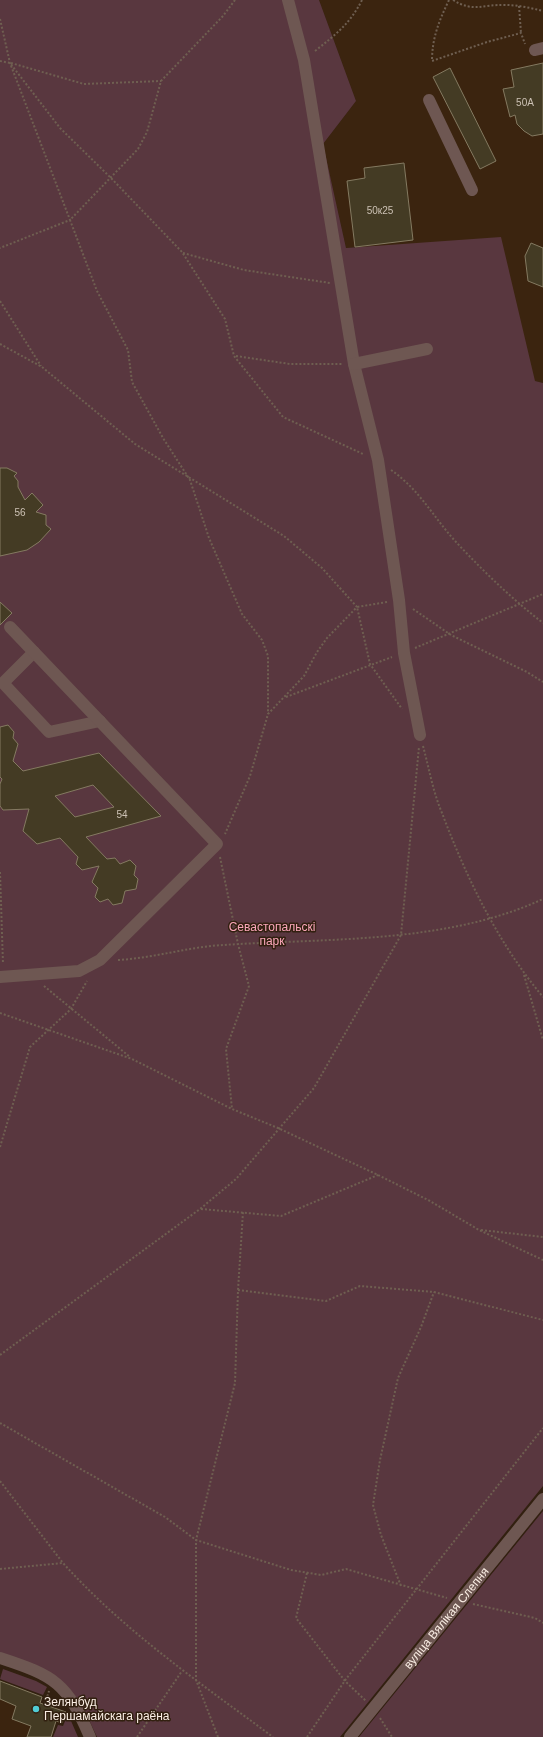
<svg xmlns="http://www.w3.org/2000/svg" width="543" height="1737" font-family="Helvetica,sans-serif">
  <style>
    .built { fill: #3b240f }
    .green { fill: #59373f }
    .building { fill: #443b24; stroke: #847a61; fill-rule: evenodd }
    .lines { fill: none; stroke-linecap: round; stroke-linejoin: round }
    .path { stroke: #6f5f51; stroke-width: 2; stroke-dasharray: 2 2; stroke-linecap: butt }
    .minor { stroke: #6e5752; stroke-width: 12 }
    .poi-dot { fill: #51ccd5; stroke: #322010; stroke-width: 1.5 }
    .labels { text-anchor: middle; dominant-baseline: central; stroke-width: 3; stroke-linejoin: round; paint-order: stroke }
    .number-label { font-size: 10px; fill: #ccc1b4 }
    .park-label { font-size: 12px; fill: #fba7ba; stroke: #322010 }
    .street-label { font-size: 12px; fill: #faeee4; stroke: #322010 }
    .poi-label { font-size: 12px; fill: #faeee4; stroke: #322010; text-anchor: start }
  </style>
  <rect width="100%" height="100%" fill="#322010"/>
  <path class="built" d="M319,0H543V383L535,381L355,247L346,248L323,144L356,101Z
    M0,1681L42,1697L40,1703L66,1712L62,1723L56,1722L51,1737H0Z"/>
  <path class="green" d="M0,0H319L356,101L323,144L346,248L501,237L535,381L543,383V1486L340,1737H97C72,1679 58,1673 0,1654Z
    M543,1511V1737H359Z
    M3,1669L36,1681L47,1687L43,1695L0,1679Z
    M68,1714L78,1737H53L58,1725L63,1726Z"/>
  <path class="building" d="M543,63V134L532,136L524,131L517,124L515,115L510,117L503,89L514,87L511,70Z
    M450,68L496,161L480,169L433,77Z
    M404,163L413,240L355,247L347,181L365,178L364,168Z
    M531,243L543,248V287L528,281L525,256Z
    M0,468H7L17,473L14,476L18,481V487L25,500L32,493L43,505L36,512L46,515V525L51,529L39,542L27,550L0,556Z
    M0,602L12,613L0,625Z
    M8,725L14,732L13,738L18,744L13,761L23,771L99,753L161,816L86,837L107,859L115,858L120,864L130,860L136,866L134,875L138,879L136,889L125,891L122,903L113,905L108,899L100,902L95,897L98,888L92,882L99,866L82,870L76,864L78,857L60,838L37,844L23,831L29,809L3,810L0,806V784L2,779L0,777V727ZM93,785L114,807L75,817L55,796Z
    M0,1681L42,1697L40,1703L66,1712L62,1723L56,1721L51,1737H27L31,1726L12,1719L16,1706L0,1699Z"/>
  <g class="lines">
    <path class="path" d="M235,0L223,16L161,81L147,132L138,149L70,220L97,291L128,350L132,382L163,438L190,480L209,538L242,614L262,640L268,656V714
      M449,0C439,21 432,38 432,61L487,42L521,33L525,44
      M453,0C474,13 483,4 505,5C518,5 531,8 543,11
      M519,6L521,33
      M0,19L10,63L70,220L0,248
      M315,51C335,35 350,24 362,0
      M0,61L10,63L60,128L111,178L182,252L225,319L234,356L283,417L363,454
      M11,63L84,84L161,81
      M183,253L244,270L330,283
      M0,301L41,366
      M0,344L42,367L135,444L284,536L322,568L357,607L327,638L317,652L304,676L268,714L250,776L225,834
      M236,356L290,364H343
      M391,470C419,489 434,518 456,542C483,571 512,599 543,623
      M387,602L357,607L370,664L402,709
      M413,609L451,635L527,672L543,682
      M415,648L543,594
      M286,697L392,657
      M423,746C429,768 433,792 442,813C467,879 498,943 543,997
      M220,857L238,944L249,986L226,1049L232,1109
      M0,872L3,964
      M118,960C154,958 188,947 223,945C328,938 446,944 543,899
      M524,975L543,1040
      M44,986L130,1057
      M0,1013L132,1059L232,1109L278,1128L378,1175L430,1201L479,1230L543,1260
      M0,1147L30,1047L71,1009L87,981
      M201,1209L281,1216L378,1175
      M481,1230L543,1237
      M238,1290L326,1301L360,1286L434,1292L543,1320
      M0,1355L200,1209L236,1179L314,1088L401,935L419,747
      M0,1423L165,1517L196,1540L291,1570L321,1575L346,1569L447,1598
      M0,1481L63,1563
      M0,1569L63,1563C124,1631 200,1683 273,1737
      M307,1573L296,1618L345,1681L366,1701
      M401,1586L381,1535L373,1505L380,1460L398,1378L421,1327L434,1292
      M473,1604L535,1618L543,1623
      M45,1704L49,1691
      M380,1718L392,1737
      M137,1737L182,1671
      M218,1737L196,1680V1540L235,1383L238,1290L243,1212
      M307,1737L346,1679L543,1428"/>
    <g class="minor">
      <path d="M288,0L304,60L354,364L378,460L399,600L404,653L420,735"/>
      <path d="M535,50L543,48"/>
      <path d="M429,100L472,190"/>
      <path d="M354,364L427,349"/>
      <path d="M34,652L3,683L49,732L100,721"/>
      <path d="M0,977L79,971L100,960L217,844L10,627"/>
      <path d="M0,1658C55,1676 67,1683 90,1737"/>
      <path id="s1" d="M350,1737L543,1499"/>
    </g>
  </g>
  <circle class="poi-dot" cx="36" cy="1709" r="4"/>
  <g class="labels">
    <g class="number-label">
      <text x="525" y="102">50А</text>
      <text x="380" y="210">50к25</text>
      <text x="20" y="512">56</text>
      <text x="122" y="814">54</text>
    </g>
    <g class="park-label">
      <text x="272" y="927">Севастопальскі<tspan x="272" dy="14">парк</tspan></text>
    </g>
    <g class="street-label">
      <text stroke="none"><textPath href="#s1" startOffset="153">вуліца Вялікая Слепня</textPath></text>
    </g>
    <g class="poi-label">
      <text x="44" y="1702">Зелянбуд<tspan x="44" dy="14">Першамайскага раёна</tspan></text>
    </g>
  </g>
</svg>
